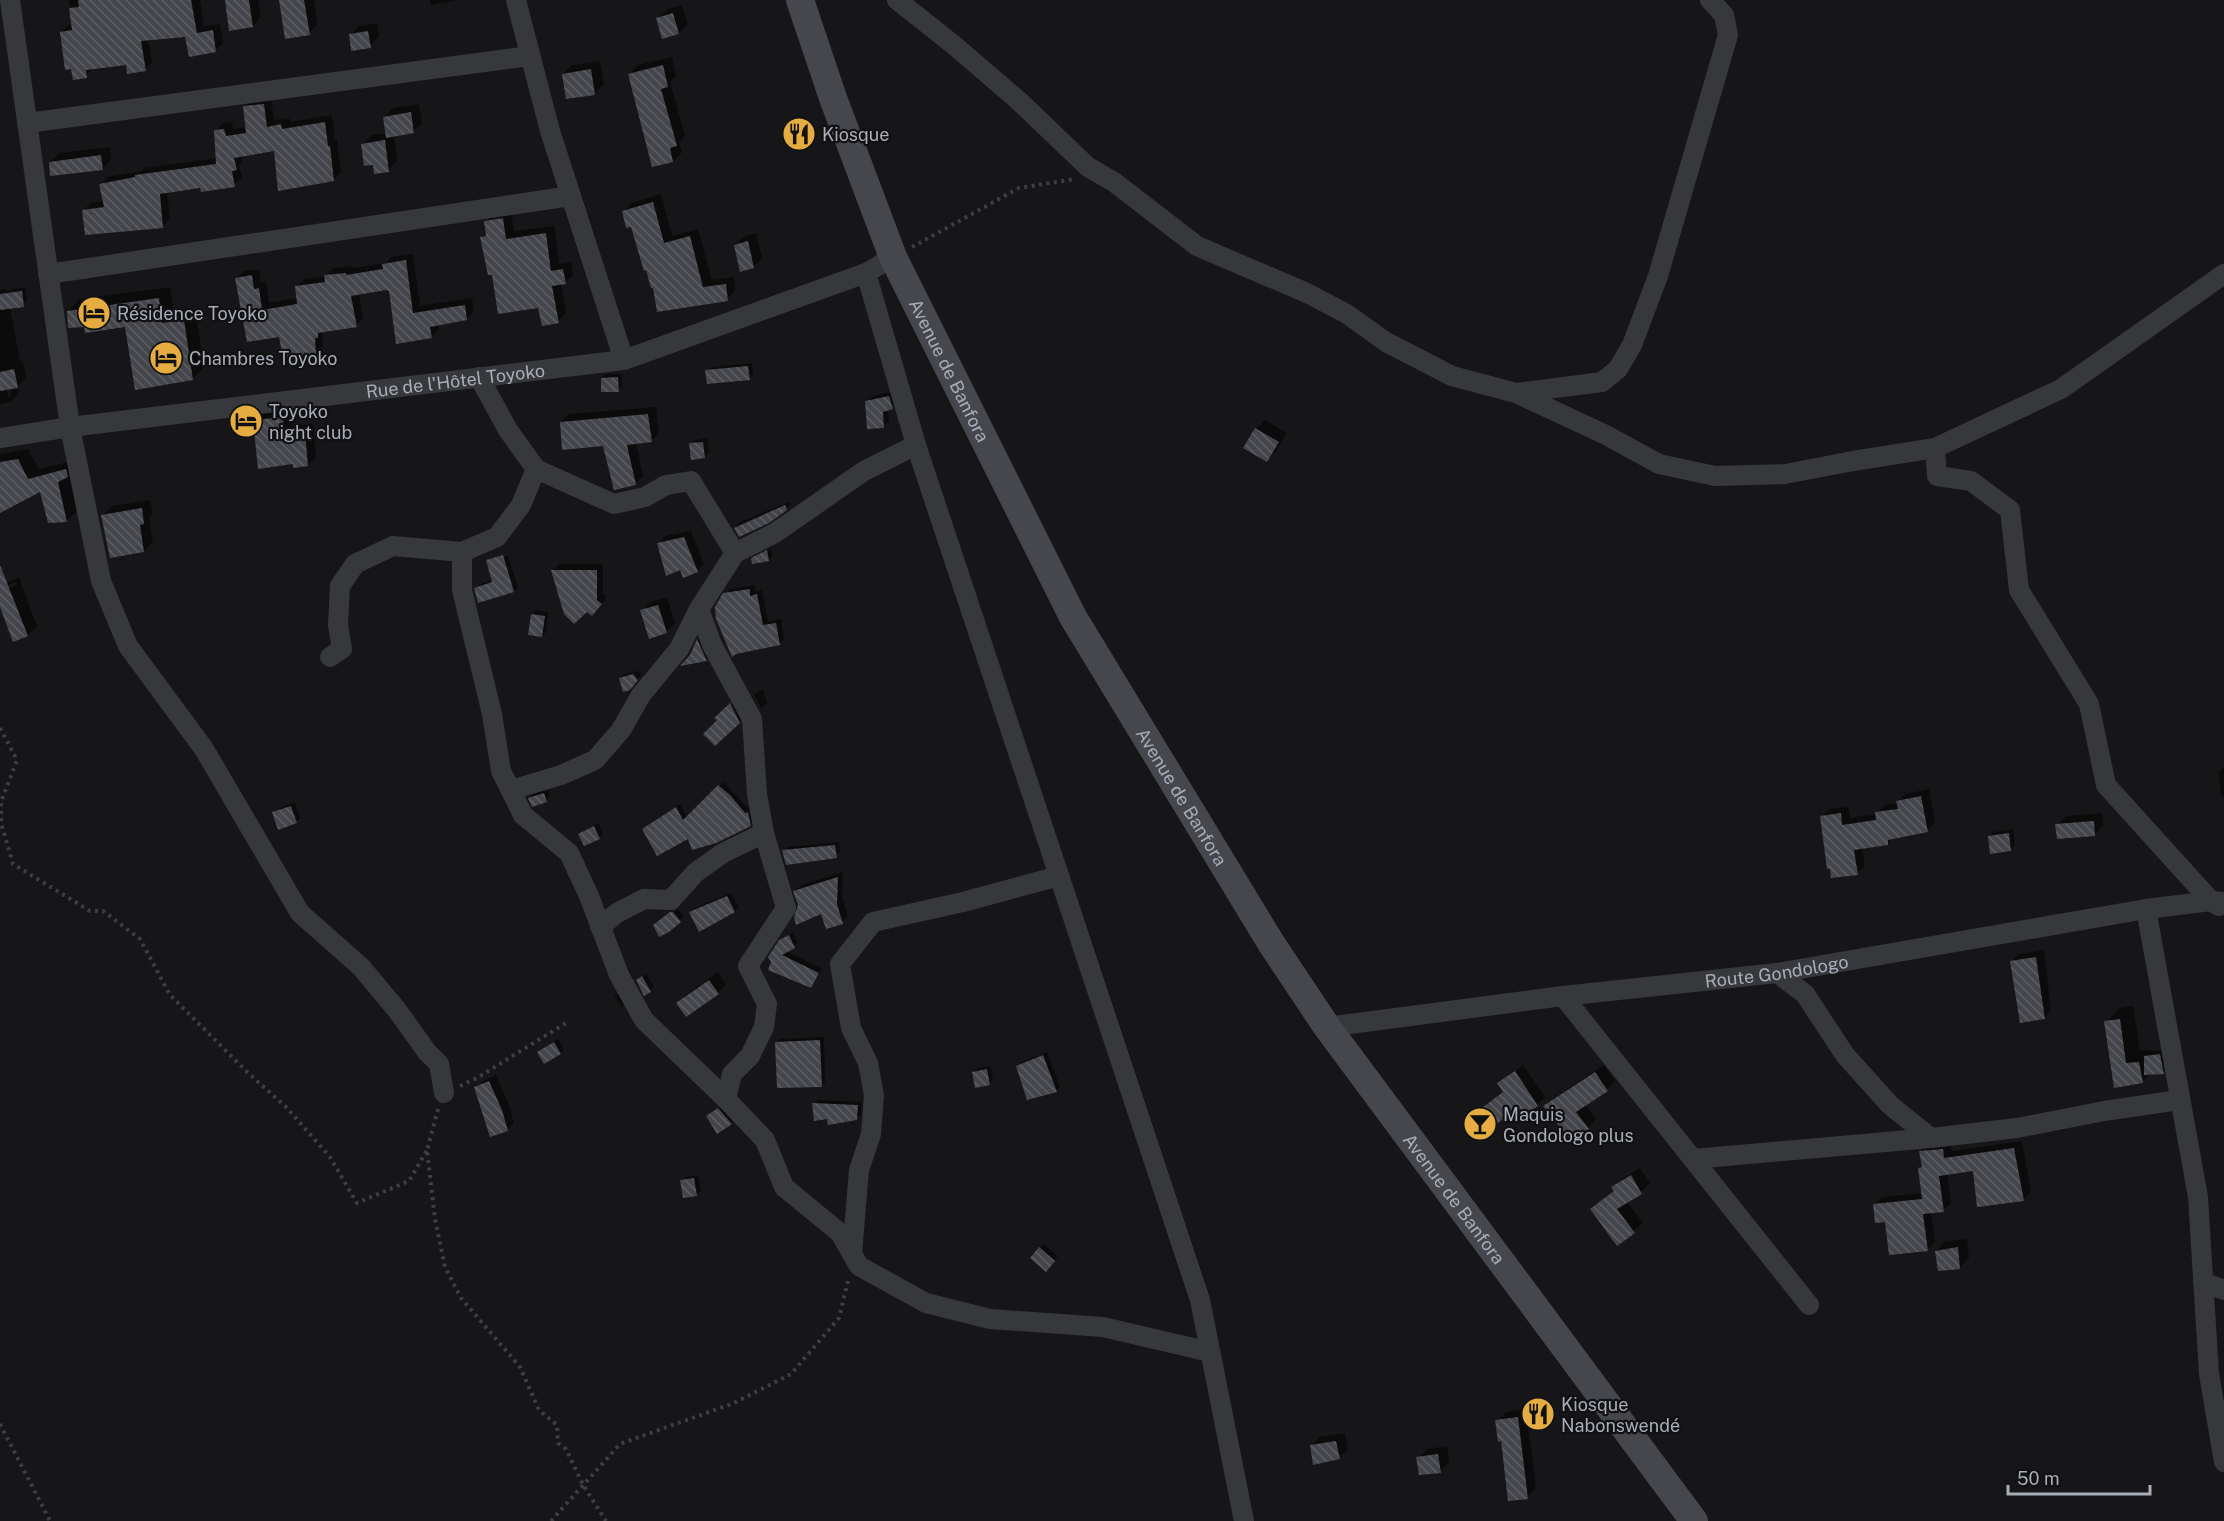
<svg xmlns="http://www.w3.org/2000/svg" width="2224" height="1521" font-family="'Public Sans',sans-serif">
  <style>
    .shadow { fill: #0007; fill-rule: evenodd }
    .building { fill: url(#building-back-hatch) }
    .lines { fill: none; stroke-linecap: round; stroke-linejoin: round }
    .path { stroke: #3d3f43; stroke-width: 4; stroke-dasharray: 3 4.5; stroke-linecap: butt }
    .minor { stroke: #37383c; stroke-width: 20 }
    .secondary { stroke: #45474c; stroke-width: 28 }
    .labels { text-anchor: middle; dominant-baseline: central; stroke-width: 4.5; stroke-linejoin: round; paint-order: stroke }
    .poi-label { font-size: 18px; fill: #a9adb7; stroke: #111113; text-anchor: start }
    .street-label { font-size: 18px; fill: #a9adb7; stroke: #111113 }
  </style>
  <defs>
    <pattern id="building-back-hatch" width="6" height="6" patternUnits="userSpaceOnUse" patternTransform="scale(1.5)"><rect width="6" height="6" fill="#45464b"/><path d="M-1 5l2 2M0 0l6 6M5-1l2 2" fill="none" stroke="#5d5e63"/></pattern>
  </defs>
  <rect width="100%" height="100%" fill="#161618"/>
  <path class="shadow" d="M69,0H200L204,26L220,24L223,43L216,50L186,35L148,38L152,62L145,70L127,63L93,67L86,77L61,32L69,25L72,24Z
    M227,0H258L261,17L253,26Z
    M280,0H314L317,25L309,33Z
    M430,0H459L431,5Z
    M682,5L688,24L679,33L658,18L667,9Z
    M377,23L379,37L370,46L350,35L359,26Z
    M672,57L676,76L670,82L685,136L679,142L682,152L673,161L629,74L638,65Z
    M600,61L604,84L595,93L563,74L572,65Z
    M271,97L274,120L289,118L290,122L332,115L335,140L337,139L341,172L333,180L275,150L242,155L243,161L239,165L242,178L234,185L202,187L167,192L170,218L163,226L83,211L91,203L104,201L101,184L108,177L141,171L144,168L217,158L215,131L223,123L232,122L233,129L247,127L244,107L252,99Z
    M419,104L422,123L413,132L394,135L397,161L388,170L363,144L372,135L387,133L384,117L393,108Z
    M110,147L111,160L102,169L50,162L59,153Z
    M661,194L672,236L698,229L712,280L734,277L735,291L727,299L654,286L632,225L624,211L632,203Z
    M511,211L514,231L554,226L559,264L571,262L573,275L565,283H561L566,313L558,321L493,273L482,237L487,232L485,222L493,214Z
    M756,233L762,258L753,267L735,245L744,236Z
    M413,254L420,306L472,298L474,311L466,319L438,324L439,329L431,337L390,289L359,293L363,318L356,325L322,332L323,345L316,353L280,336L237,278L244,271L259,269L261,282L266,281L269,303L298,298L296,287L304,279L326,276L333,268L353,266V268L386,263L391,257Z
    M25,287L27,301L23,305L10,307L20,361H23L26,378L18,386L19,393L10,402L0,404V290L6,289L7,292L9,290ZM9,382L11,397H8L6,383Z
    M170,287L174,312L195,309L204,367L192,379L127,325H86L68,311L80,299Z
    M752,363L753,375L749,379L707,371L711,367Z
    M606,374H621L622,386L618,390L602,378Z
    M895,391L898,402L888,409L889,421L883,426L867,401L873,396Z
    M656,407L659,433L651,441L636,442L643,476L635,483L604,444L561,422L569,414Z
    M291,410L292,426L313,424L316,457L308,465L294,462L254,420L262,412Z
    M1265,420L1287,433L1276,451L1267,460L1256,429Z
    M707,438L709,452L705,456L690,444L694,440Z
    M28,449L39,469L76,460L77,466L69,474L77,511L66,521L41,490L0,512V454Z
    M150,500L153,514L149,518L153,542L144,551L103,515L112,506Z
    M789,502L790,505L786,509L735,528L740,522Z
    M691,531L704,564L697,571L681,568L659,543L665,536Z
    M771,548L772,556L768,560L753,559Z
    M508,556L518,587L514,591L476,588L480,584L493,580L488,561L491,558V561Z
    M559,564H603V594L607,597L599,608L553,570Z
    M19,578L37,626L28,635L14,640L0,603V588L5,583ZM16,582L17,585L5,590V586Z
    M755,585V591L762,590L768,621L781,619L784,639L779,644L733,655L717,619L725,594L730,589Z
    M667,597L675,623L666,632L642,611L651,602Z
    M536,610L548,612L546,632L542,636L532,614Z
    M707,632L715,651L706,660L691,655L698,640Z
    M638,671L641,675L634,684L620,678L624,674Z
    M763,689L767,703L761,708L754,694Z
    M737,698L746,715L739,722L717,718Z
    M2224,767V796H2221L2219,772Z
    M723,782L750,810L754,821L750,825L688,837L648,825L680,804L687,817Z
    M1929,789L1935,823L1927,831L1894,837L1888,844L1862,847L1865,866L1857,874L1821,817L1829,809L1848,806L1850,818L1877,814L1884,805L1898,803L1905,794Z
    M548,790L550,796L546,800L530,798L533,794Z
    M295,802L300,818L296,822L274,813L278,809Z
    M2102,813L2103,826L2094,835L2057,825L2066,816Z
    M598,823L603,834L599,838L580,834Z
    M2013,829L2015,845L2011,850L1989,836L1993,832Z
    M839,842L840,852L836,856L783,851L787,847Z
    M843,872L842,897L848,916L842,922L822,912L799,905L795,891L801,885Z
    M731,893L739,907L735,911L691,912L695,908Z
    M678,909L684,917L668,931L659,922Z
    M793,932L798,943L786,951L822,969L811,987L770,969L780,941Z
    M2044,950L2051,1010L2044,1018L2011,962L2019,954Z
    M718,972L726,984L718,993L678,1003L687,994Z
    M646,974L654,987L650,991L642,977Z
    M618,993L627,1003L622,1007L614,996Z
    M2133,1006L2140,1050L2164,1051L2167,1068L2163,1072L2151,1073L2142,1082L2116,1086L2106,1022L2120,1008Z
    M824,1037L825,1082L821,1086L776,1043L780,1039Z
    M558,1039L564,1049L560,1053L539,1052Z
    M1047,1052L1060,1087L1056,1091L1018,1066L1022,1062Z
    M1523,1065L1545,1097L1537,1105L1472,1117L1504,1091L1499,1084Z
    M1604,1065L1615,1081L1607,1089L1585,1105L1596,1119L1588,1128L1545,1106L1554,1098Z
    M991,1066L993,1080L989,1084L974,1072L978,1068Z
    M496,1075L508,1103L514,1123L507,1130L476,1088L483,1081Z
    M818,1100L861,1102V1115L857,1119L814,1104Z
    M722,1105L735,1119L731,1123L708,1116Z
    M2022,1141L2031,1192L2023,1199L1975,1169L1947,1173L1951,1203L1943,1210L1931,1212L1935,1242L1927,1250L1887,1221L1875,1205L1882,1197L1923,1193L1920,1168L1923,1165L1920,1152L1928,1144L1950,1142L1952,1151Z
    M1640,1168L1650,1183L1641,1192L1627,1201L1643,1223L1618,1244L1592,1209L1615,1190L1613,1188L1622,1179Z
    M698,1175L701,1191L696,1195L682,1181L686,1177Z
    M1967,1239L1969,1258L1960,1267L1936,1251L1945,1242Z
    M1044,1244L1058,1256L1050,1266L1032,1258Z
    M1526,1409L1536,1488L1527,1497L1502,1439L1497,1421L1506,1412Z
    M1345,1433L1348,1449L1339,1458L1311,1446L1320,1437Z
    M1447,1446L1449,1462L1440,1471L1418,1458L1427,1449Z"/>
  <path class="building" d="M78,0H191L197,33L213,30L216,52L189,57L185,37L141,41L146,71L127,74L126,65L86,70L87,78L73,80L71,69L65,70L60,32L72,30L69,8L79,7Z
    M225,0H249L253,27L229,31Z
    M279,0H304L310,35L285,39Z
    M673,13L679,34L662,39L656,18Z
    M368,31L371,48L351,51L349,34Z
    M663,65L668,87L661,89L677,146L670,148L673,162L652,167L628,74Z
    M591,69L595,95L566,99L562,74Z
    M264,104L267,127L281,124L282,129L325,122L328,146H330L334,181L278,191L274,151L234,158L237,170L232,171L235,187L201,192L200,188L160,194L163,228L85,235L82,210L104,207L99,184L135,177V175L216,164L214,130L224,129L226,136L246,133L243,106Z
    M411,112L414,133L386,138L383,117Z
    M385,140L389,172L374,174L373,165L364,166L361,144Z
    M101,155L103,170L50,176L49,162Z
    M653,202L664,243L690,236L703,287L726,284L728,301L657,312L653,288H651L646,270L644,271L631,227L626,228L622,211Z
    M503,218L506,239L546,233L551,271L563,269L566,284L552,286L559,323L542,326L538,308L498,314L492,275H488L480,237L486,236L484,221Z
    M748,241L754,268L740,272L734,245Z
    M406,260L413,313L465,305L467,320L430,327L432,338L396,344L389,291L386,290L351,296L357,327L318,333V338H315L316,354L283,358L279,337L247,342L235,278L252,275L254,289L259,288L262,310L297,304L295,286L325,282L324,275L346,273V275L383,269L382,264Z
    M22,291L24,307L0,310V294Z
    M159,298L162,323L184,320L193,380L135,390L125,327L85,333L84,327L68,328L67,311Z
    M748,366L750,380L707,384L705,370Z
    M14,369L18,388L0,391V372Z
    M618,377L619,392H601V378Z
    M889,396L893,409L883,412L884,428L867,429L865,401Z
    M648,414L652,442L627,445L636,485L614,490L603,446L562,450L560,422Z
    M283,417L284,433L305,432L308,466L293,468V464L258,469L253,420Z
    M1255,428L1279,442L1267,462L1243,448Z
    M703,442L705,458L691,460L689,443Z
    M18,459L28,479L66,469L68,477L58,482L67,522L48,523L40,492L0,513V462Z
    M785,505L787,510L769,523L739,537L734,528Z
    M142,508L144,524L140,525L144,552L110,558L101,515Z
    M684,537L698,572L683,578L680,570L666,576L657,543Z
    M767,550L769,561L752,564L751,558Z
    M503,555L514,592L478,603L474,588L492,582L486,560Z
    M0,565L28,636L13,642L0,607Z
    M551,570H597V600L602,604L592,616L587,612L574,624L564,614Z
    M750,589V596L757,594L763,625L776,623L780,645L736,654L732,657L716,619L715,607L723,593Z
    M658,605L667,633L649,639L640,610Z
    M531,614L545,616L542,637L528,635Z
    M697,639L707,661L680,666L690,655Z
    M633,674L638,680L630,690L623,692L619,678Z
    M730,703L740,723L715,746L703,734L717,720L714,718Z
    M718,785L730,795L745,813L748,812L751,826L716,843L692,850L688,839L657,856L642,829L676,807L683,820Z
    M544,793L547,802L532,807L528,798Z
    M1921,796L1928,832L1888,840V845L1854,850L1858,875L1831,878L1830,869H1827L1820,816L1841,813L1842,825L1876,820L1875,812L1898,809L1896,801Z
    M291,806L297,823L278,830L272,812Z
    M2094,821L2095,836L2057,839L2055,824Z
    M594,826L600,839L584,846L578,834Z
    M2009,833L2011,851L1990,854L1988,836Z
    M835,845L837,858L786,865L782,850Z
    M838,877L837,904L843,924L826,929L821,914L796,925L794,917L798,905L793,891Z
    M727,896L735,912L699,932L689,912Z
    M670,912H673L681,922L669,932L659,937L653,925Z
    M789,935L795,948L782,955L819,973L811,988L768,970L771,962L768,957L779,940Z
    M2036,957L2045,1019L2020,1023L2010,961Z
    M642,976L651,992L644,996L636,980Z
    M709,980L719,994L686,1017L676,1003Z
    M2120,1019L2126,1063L2139,1062L2143,1083L2114,1088L2104,1021Z
    M820,1040L822,1087L777,1088L775,1042Z
    M554,1042L561,1054L544,1064L537,1052Z
    M2160,1054L2164,1074L2144,1075V1056Z
    M1043,1055L1057,1092L1027,1100L1016,1066Z
    M987,1069L990,1085L975,1088L972,1072Z
    M1515,1071L1538,1106L1521,1118L1515,1110L1483,1134L1470,1117L1503,1092L1497,1083Z
    M1595,1072L1608,1091L1576,1112L1589,1129L1572,1142L1543,1106Z
    M489,1081L502,1110L508,1131L490,1137L474,1087Z
    M812,1103L858,1105L857,1120L828,1125L827,1119L814,1121Z
    M718,1108L732,1124L717,1134L706,1116Z
    M2014,1148L2024,1201L1977,1207L1973,1171L1939,1176L1944,1212L1923,1214L1928,1251L1889,1255L1885,1222L1875,1223L1873,1204L1922,1199L1918,1168L1922,1167L1919,1151L1943,1149L1944,1158Z
    M1631,1175L1642,1194L1617,1209L1635,1233L1617,1246L1590,1209L1614,1191L1611,1187Z
    M694,1178L697,1196L683,1198L680,1180Z
    M1039,1247L1055,1261L1046,1272L1030,1258Z
    M1958,1247L1960,1269L1938,1271L1935,1251Z
    M1518,1417L1528,1499L1508,1501L1501,1441L1498,1442L1495,1420Z
    M1336,1441L1340,1459L1313,1465L1310,1445Z
    M1438,1454L1441,1473L1419,1475L1416,1457Z"/>
  <g class="lines">
    <path class="path" d="M912,247L1019,188L1075,179
      M0,728L17,760L1,802V823L13,864L90,911H103L140,939L170,995L246,1071L286,1107L330,1157L357,1203L409,1181L427,1150
      M460,1086L477,1078L566,1023
      M438,1109L427,1150L435,1219L445,1267L461,1298L520,1367L539,1410L557,1425L558,1443L566,1449L583,1485L606,1521
      M0,1424L50,1521
      M551,1521L620,1444L734,1403L791,1374L839,1318L848,1281"/>
    <g class="minor">
      <path d="M10,0L70,427L101,581L128,646L204,749L300,913L361,967L397,1010L427,1052L439,1064L444,1093"/>
      <path d="M516,0L550,131L624,360"/>
      <path d="M897,0L955,46L1019,101L1088,167L1114,182L1197,246L1307,293L1347,314L1386,342L1452,376L1516,393L1606,435L1659,464L1715,476L1785,474L1853,461L1935,448L2061,389L2224,274"/>
      <path d="M27,123L530,56"/>
      <path d="M866,273L916,445L1200,1300L1244,1521"/>
      <path d="M48,274L571,196"/>
      <path d="M479,377L508,430L536,469L521,505L497,537L462,552V590L492,714L501,771L523,815L569,853L589,896L619,975L644,1020L726,1099L765,1140L784,1187L840,1233L859,1266L926,1303L990,1319L1103,1327L1210,1352"/>
      <path d="M1516,393L1602,382L1618,369L1632,345L1658,276L1728,35L1724,15L1710,0"/>
      <path id="s1" d="M0,438L70,427L624,360L866,273L893,257"/>
      <path d="M1935,448L1937,476L1971,481L2010,510L2019,590L2089,704L2106,785L2211,901L2219,906"/>
      <path d="M536,469L614,504L645,497L666,485L691,481L735,553"/>
      <path d="M330,657L342,649L338,625L340,586L355,564L393,546L462,552"/>
      <path d="M511,790L561,775L595,760L621,730L641,695L679,649L699,609L735,553L775,533L864,471L916,445"/>
      <path d="M2146,909L2198,1197L2209,1374L2224,1462"/>
      <path d="M600,927L617,913L644,899L671,900L695,873L723,853L764,833L757,794L752,719L712,645L699,609"/>
      <path d="M1777,973L1805,994L1845,1055L1890,1105L1931,1138L2017,1128L2104,1111L2179,1100"/>
      <path d="M1563,996L1809,1305"/>
      <path id="s2" d="M1327,1027L1563,996L1777,973L2146,909L2211,901L2224,902"/>
      <path d="M726,1099L732,1074L750,1056L764,1027L767,1004L748,966L786,908L764,833"/>
      <path d="M1693,1159L1931,1138"/>
      <path d="M852,1254L859,1170L871,1134L874,1095L868,1063L851,1028L840,964L873,922L963,902L1059,876"/>
      <path d="M2203,1282L2224,1290"/>
    </g>
    <path class="secondary" id="s3" d="M800,0L833,98L893,257L1073,617L1271,943L1327,1027L1694,1521"/>
  </g>
  <defs>
    <symbol id="restaurant-disc" viewBox="-11 -11 22 22"><circle r="9.5" fill="#e4ac41" stroke="#111113"/><path d="M-5-6h1v4h1v-4h1v4h1v-4h1v5L-1.5 .5V6h-2V.5L-5-1ZM5-6V6H3V1.5H1.5Q1.5-4 5-6Z" fill="#111"/></symbol>
    <symbol id="hotel-disc" viewBox="-11 -11 22 22"><circle r="9.5" fill="#e4ac41" stroke="#111113"/><path d="M-6-4.5h1.5V1H6V5H4.5V3h-9V5H-6ZM-4 0a1.8 1.8 0 1 1 3.6 0ZM.5 0V-2.5h3Q6-2.5 6 0Z" fill="#111"/></symbol>
    <symbol id="bar-disc" viewBox="-11 -11 22 22"><circle r="9.5" fill="#e4ac41" stroke="#111113"/><path d="M-6-5H6L.8 .8V4.5H3.5V6h-7V4.5H-.8V.8Z" fill="#111"/></symbol>
  </defs>
  <g fill-rule="evenodd">
    <use href="#restaurant-disc" x="780" y="115" width="38" height="38"/>
    <use href="#hotel-disc" x="75" y="294" width="38" height="38"/>
    <use href="#hotel-disc" x="147" y="339" width="38" height="38"/>
    <use href="#hotel-disc" x="227" y="402" width="38" height="38"/>
    <use href="#bar-disc" x="1461" y="1105" width="38" height="38"/>
    <use href="#restaurant-disc" x="1519" y="1395" width="38" height="38"/>
  </g>
  <g class="labels">
    <g class="poi-label">
      <text x="822" y="134">Kiosque</text>
      <text x="117" y="313">Résidence Toyoko</text>
      <text x="189" y="358">Chambres Toyoko</text>
      <text x="269" y="411">Toyoko<tspan x="269" dy="21">night club</tspan></text>
      <text x="1503" y="1114">Maquis<tspan x="1503" dy="21">Gondologo plus</tspan></text>
      <text x="1561" y="1404">Kiosque<tspan x="1561" dy="21">Nabonswendé</tspan></text>
    </g>
    <g class="street-label">
      <text stroke="none"><textPath href="#s3" startOffset="400">Avenue de Banfora</textPath></text>
      <text stroke="none"><textPath href="#s1" startOffset="459">Rue de l'Hôtel Toyoko</textPath></text>
      <text stroke="none"><textPath href="#s3" startOffset="886">Avenue de Banfora</textPath></text>
      <text stroke="none"><textPath href="#s2" startOffset="453">Route Gondologo</textPath></text>
      <text stroke="none"><textPath href="#s3" startOffset="1372">Avenue de Banfora</textPath></text>
    </g>
  </g>
  <path d="M2008 1485v9h142v-9" fill="none" stroke="#a9adb7" stroke-width="3"/>
  <text x="2017" y="1485" font-size="18" fill="#a9adb7" stroke="#111113" stroke-width="4.5" paint-order="stroke">50 m</text>
</svg>
